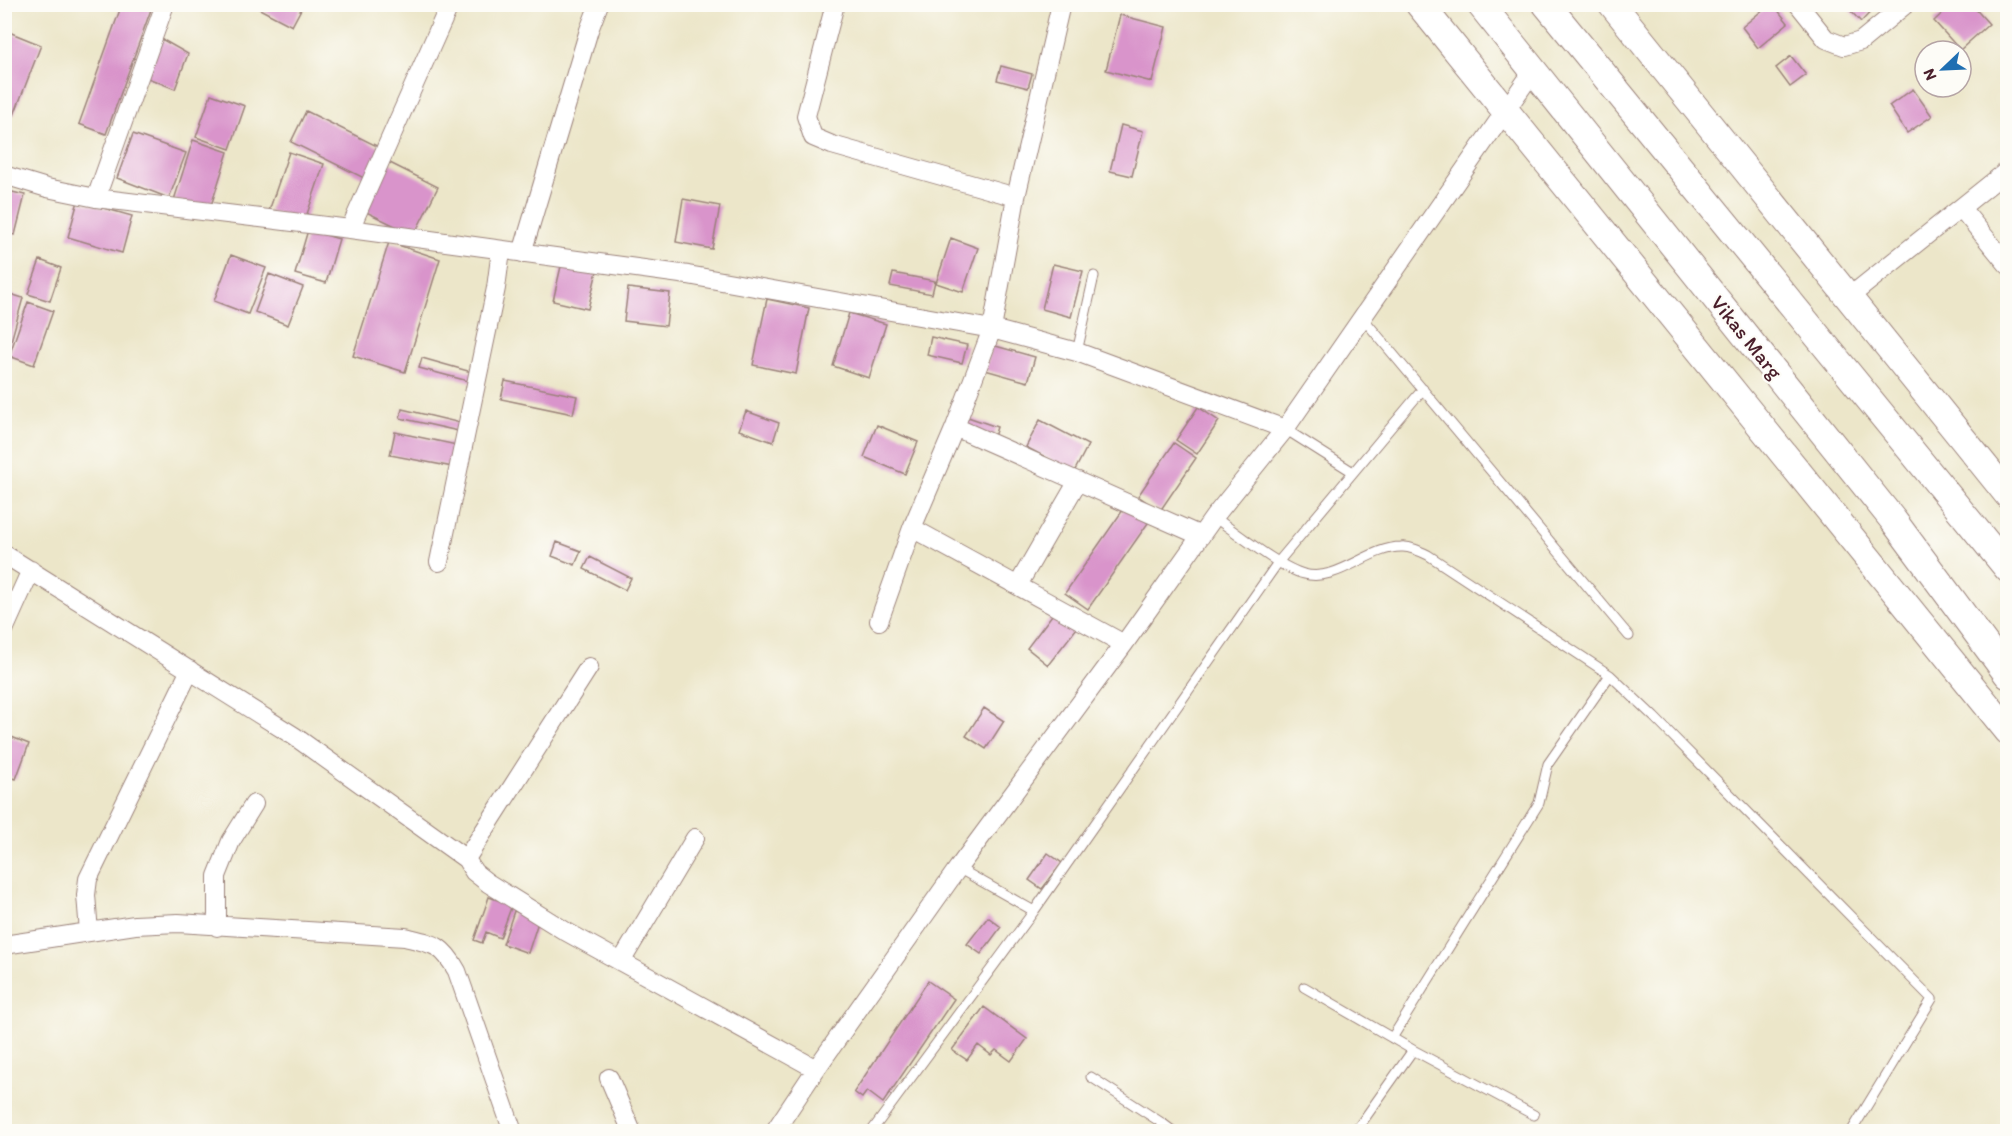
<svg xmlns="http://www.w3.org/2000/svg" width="2012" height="1136" font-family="Itim,sans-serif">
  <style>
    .building { fill: #d994cb }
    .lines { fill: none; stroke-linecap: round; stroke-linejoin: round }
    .lane-casing { stroke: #9b827a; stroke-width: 11 }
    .street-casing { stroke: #9b827a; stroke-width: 20 }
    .secondary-casing { stroke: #9b827a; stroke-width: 29 }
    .lane { stroke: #fff; stroke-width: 9 }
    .street { stroke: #fff; stroke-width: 18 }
    .secondary { stroke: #fff; stroke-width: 27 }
    .labels { text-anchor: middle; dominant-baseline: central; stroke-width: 4.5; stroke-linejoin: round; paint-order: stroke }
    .street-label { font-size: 21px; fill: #4a1f2b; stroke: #fdfcf7 }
  </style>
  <rect width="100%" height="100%" fill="#fdfcf7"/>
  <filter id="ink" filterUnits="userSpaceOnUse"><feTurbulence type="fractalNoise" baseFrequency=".0167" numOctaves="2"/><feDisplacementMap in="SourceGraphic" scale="12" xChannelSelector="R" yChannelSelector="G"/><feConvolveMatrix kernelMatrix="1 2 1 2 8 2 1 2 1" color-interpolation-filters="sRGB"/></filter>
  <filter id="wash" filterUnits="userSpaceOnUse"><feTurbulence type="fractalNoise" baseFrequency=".008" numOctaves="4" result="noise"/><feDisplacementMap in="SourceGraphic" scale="24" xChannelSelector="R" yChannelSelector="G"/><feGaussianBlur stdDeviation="1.35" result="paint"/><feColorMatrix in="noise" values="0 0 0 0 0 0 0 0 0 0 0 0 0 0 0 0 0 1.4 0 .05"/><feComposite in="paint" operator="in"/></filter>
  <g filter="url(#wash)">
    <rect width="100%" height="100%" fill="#ece6c9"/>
    <g id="blocks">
      <path class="building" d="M122,4H153L106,134L79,124Z
        M1770,4H1773L1788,23L1758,48L1742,27Z
        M1847,4H1878L1861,22L1846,6Z
        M1952,4H1971L1989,24L1960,50L1934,21Z
        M252,5H293L301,9L292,26Z
        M1120,15L1166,27L1152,82L1106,70Z
        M4,30L41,45L14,115L10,114L7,122L4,121Z
        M158,37L188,54L175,89L143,76Z
        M1791,56L1806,75L1790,87L1776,68Z
        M1001,66L1032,74L1028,88L997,80Z
        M1913,89L1932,116L1907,133L1889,106Z
        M211,94L245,106L230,149L196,137Z
        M306,111L383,149L368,180L291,142Z
        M1121,125L1143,131L1132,176L1110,171Z
        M133,134L186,153L169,198L117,178Z
        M193,140L228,152L209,212L174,200Z
        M289,152L324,164L304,223L269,211Z
        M386,161L438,187L414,235L362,210Z
        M4,190L25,195L15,235L4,233Z
        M683,199L720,206L712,249L676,242Z
        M78,201L132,216L122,253L68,237Z
        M308,230L339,239L326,283L295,274Z
        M951,238L978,248L963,292L936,283Z
        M389,242L440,259L405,372L353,356Z
        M231,255L266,268L248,314L214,301Z
        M40,260L61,268L50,301L28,294Z
        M562,262L597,271L588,309L553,301Z
        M1053,264L1083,271L1071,317L1042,309Z
        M893,273L935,281L932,294L890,286Z
        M269,274L303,287L288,325L255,312Z
        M628,288L670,293L666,326L624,321Z
        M4,292L23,298L8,352L4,351Z
        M767,299L809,308L796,374L753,365Z
        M28,302L53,311L34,365L9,356Z
        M849,313L886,324L869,378L833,366Z
        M931,337L967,345L962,363L927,355Z
        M992,345L1035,357L1028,382L985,370Z
        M422,358L475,373L472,382L419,368Z
        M505,381L577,396L573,414L501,399Z
        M1198,407L1219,421L1197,454L1176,440Z
        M402,409L465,424L463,432L400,418Z
        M746,411L779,423L773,442L739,430Z
        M965,416L997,427L994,437L962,425Z
        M1040,420L1088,445L1074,472L1026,447Z
        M877,425L918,442L905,474L864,457Z
        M395,432L457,445L453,467L390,455Z
        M1174,443L1196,458L1160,511L1138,496Z
        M1125,507L1148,523L1088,609L1065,593Z
        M557,542L581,551L575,565L552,556Z
        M590,557L631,578L625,590L584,569Z
        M1055,611L1077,628L1048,665L1027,648Z
        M984,708L1004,721L986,749L966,736Z
        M4,734L29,744L16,779L4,775Z
        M1048,853L1062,863L1042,889L1029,880Z
        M489,897L512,905L500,938L486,932L482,943L474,940Z
        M514,911L539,919L528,953L503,944Z
        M988,917L1001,927L981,954L967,944Z
        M928,981L954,999L883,1103L867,1091L862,1098L854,1092Z
        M984,1007L1027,1039L1011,1061L996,1050L991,1055L978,1045L967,1060L952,1050Z"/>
    </g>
  </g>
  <g filter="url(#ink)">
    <use href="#blocks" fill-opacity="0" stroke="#9b827a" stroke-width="1.5"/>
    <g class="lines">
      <defs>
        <path id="lane" d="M1362,317L1629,636
          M1077,352L1094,276
          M1285,429L1353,472
          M1214,517C1237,533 1280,568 1304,574C1338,583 1368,547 1401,547C1410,546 1420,551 1428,555L1610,675L1654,717L1932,999L1851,1132
          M1034,911L1279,561L1423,389
          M1304,987L1413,1050L1534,1115
          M1392,1038L1539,803L1548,764L1610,675
          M1091,1077L1162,1123
          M871,1132L1034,911L958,868
          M1159,1132L1162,1123L1174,1132
          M1355,1132L1413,1050"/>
        <path id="street" d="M835,4L806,116L813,137L832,145L1016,197
          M1798,4L1826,39L1844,46L1861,41L1906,4
          M4,175L47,188L96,198L350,229L688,275L992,329L1077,352L1285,429
          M96,198L165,4
          M1961,208L2008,265
          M350,229L450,4
          M522,253L589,30L599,4
          M1848,298L2008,170
          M955,427L1201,536
          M912,528L1124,644
          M4,554L294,736L466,859L474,872L488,883L565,931L816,1069
          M439,562L496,288L501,250
          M1018,585L1078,481
          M879,621L912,528L955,427L992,329L1016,197L1061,4
          M4,630L31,570
          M466,859L589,667
          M217,927V876L231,841L254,804
          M89,932L86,895L88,879L190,670
          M4,945L135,925L178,923L405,937C434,944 442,944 457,971L513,1132
          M621,962L695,838
          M609,1078L632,1132
          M774,1132L816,1069L958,868L1124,644L1214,517L1285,429L1533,71"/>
        <path id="secondary" d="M1419,4L2008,731
          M1480,4L1893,520L2008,675
          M1546,4L2008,569
          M1612,4L2008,495"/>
      </defs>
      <use href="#lane" class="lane-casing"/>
      <use href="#street" class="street-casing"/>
      <use href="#secondary" class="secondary-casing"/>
      <use href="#lane" class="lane"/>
      <use href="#street" class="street"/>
      <use href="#secondary" class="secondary"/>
    </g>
  </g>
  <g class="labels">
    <g class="street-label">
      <text transform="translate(1747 337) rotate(51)">Vikas Marg</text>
    </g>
  </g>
  <rect width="2012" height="1136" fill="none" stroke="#fdfcf7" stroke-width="24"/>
  <g transform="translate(1943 69) rotate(247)"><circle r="28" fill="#fdfcf7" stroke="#b5a4a5" stroke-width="1.5"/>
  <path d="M0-4.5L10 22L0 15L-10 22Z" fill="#1f6fb2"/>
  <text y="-9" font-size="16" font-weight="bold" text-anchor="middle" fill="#4a1f2b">N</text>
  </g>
</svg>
